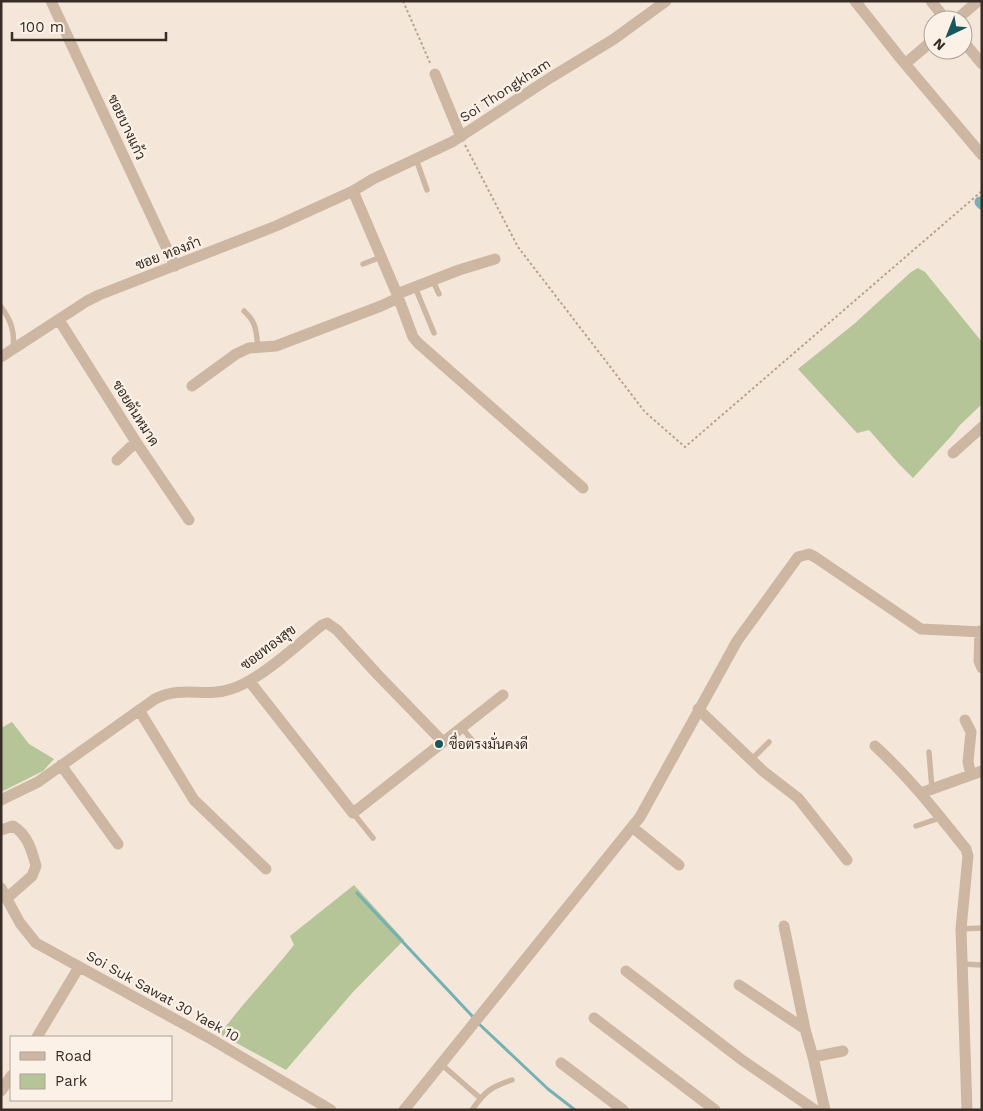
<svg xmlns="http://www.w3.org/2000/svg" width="983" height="1111" font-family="'Work Sans',Sarabun,sans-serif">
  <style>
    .green { fill: #b5c597 }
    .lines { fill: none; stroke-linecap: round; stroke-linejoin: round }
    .stream { stroke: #75b1b4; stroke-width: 3 }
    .canal { stroke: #75b1b4; stroke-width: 11 }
    .path { stroke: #b9a18d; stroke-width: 2; stroke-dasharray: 2.5 2.5; stroke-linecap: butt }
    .service { stroke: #cdb7a3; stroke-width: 5.5 }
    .minor { stroke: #cdb7a3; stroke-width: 11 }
    .poi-dot { fill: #17585e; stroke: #fbf1e6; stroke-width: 2 }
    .labels { text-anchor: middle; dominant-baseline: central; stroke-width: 4.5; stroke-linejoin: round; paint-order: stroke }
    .street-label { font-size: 14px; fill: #382c26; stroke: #fbf1e6 }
    .poi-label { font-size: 14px; fill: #382c26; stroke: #fbf1e6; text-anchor: start }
  </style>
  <rect width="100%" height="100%" fill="#f4e7d9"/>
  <path class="green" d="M918,268L925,272L982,342V404L959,426L954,433L913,478L898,463L869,430L857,433L798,369L854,324L911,272Z
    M12,722L29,744L54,759L43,771L1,792V728Z
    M354,885L404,940L353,992L286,1070L220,1034C243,1003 270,975 294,945L290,936Z"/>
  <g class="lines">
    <path class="stream" d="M357,893L474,1018
      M478,1023L548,1089L575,1110"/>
    <path class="canal" d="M980,202L982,204"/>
    <path class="path" d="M403,1L431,65
      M465,145L518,247L645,412L685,447L982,191"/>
    <path class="service" d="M416,159L427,190
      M363,264L381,257
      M432,279L439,294
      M415,287L434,333
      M1,307C11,320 15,332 13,348
      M244,311C257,323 256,331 258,348
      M462,728L477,746
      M929,752L932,789
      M751,760L769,742
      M353,813L373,838
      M916,826L940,818
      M961,929L982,928
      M962,964L982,965
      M441,1064L480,1098
      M472,1110C485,1091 491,1087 512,1080"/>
    <path class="minor" d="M51,1L175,266
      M855,1L901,59L982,155
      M931,1L946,20
      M956,20L978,1
      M963,41L982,64
      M905,64L933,40
      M435,74L461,137
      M353,191L397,294L413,337L418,343L583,488
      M397,294L459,270L495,259
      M59,320L136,442L189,520
      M1,357L87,301L99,295L276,226L353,191L373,179L452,142L550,78L614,39L666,1
      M192,386L236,354L249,348L276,346L381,306L398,298
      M953,453L982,427
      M117,460L136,442
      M980,631L979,661L982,668
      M250,682L353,813L503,695
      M698,709L763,771L798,798L847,860
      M139,710L194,800L266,869
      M965,720L971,732L968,762L971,775
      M875,746C909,777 937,813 966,849L968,856L961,929L967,1110
      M61,765L118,844
      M921,793L982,771
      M1,800L38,782L155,699C182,685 205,698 231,689C259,681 298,644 322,625L327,623L337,630L378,675L443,742
      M632,827L679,865
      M1,830L13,826C28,835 32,851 36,866L32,876L7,898
      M1,888L20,923L36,943L211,1039L331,1110
      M784,926L805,1029L813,1057L825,1110
      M626,971L742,1060L815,1110
      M739,985L805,1029
      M594,1018L715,1110
      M37,1037L79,967
      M813,1057L843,1051
      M561,1063L623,1110
      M1,1091L11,1076
      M404,1110L640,817L737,641L798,557L809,554L815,557L921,629L982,632"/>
  </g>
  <circle class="poi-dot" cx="439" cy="744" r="5"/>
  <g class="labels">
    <g class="street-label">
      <text transform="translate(505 90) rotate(-33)">Soi Thongkham</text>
      <text transform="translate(127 127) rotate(65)">ซอยบางแก้ว</text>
      <text transform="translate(168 253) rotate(-21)">ซอย ทองภํา</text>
      <text transform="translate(136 413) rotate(58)">ซอยตันหมาด</text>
      <text transform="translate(268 647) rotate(-37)">ซอยทองสุข</text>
      <text transform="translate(163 996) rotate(29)">Soi Suk Sawat 30 Yaek 10</text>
    </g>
    <g class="poi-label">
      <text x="449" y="744">ซื่อตรงมั่นคงดี</text>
    </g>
  </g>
  <rect width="983" height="1111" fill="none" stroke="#382c26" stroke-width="5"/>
  <rect x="10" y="1036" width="162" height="65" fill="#fbf1e6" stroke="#ada299"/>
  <rect x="20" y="1052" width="25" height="8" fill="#cdb7a3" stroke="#ada299"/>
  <text x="55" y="1061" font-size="15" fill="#382c26">Road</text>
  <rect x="20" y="1074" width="25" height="15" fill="#b5c597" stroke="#ada299"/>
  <text x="55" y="1086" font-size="15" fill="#382c26">Park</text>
  <g transform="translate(948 35) rotate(223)"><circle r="24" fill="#fbf1e6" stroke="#ada299"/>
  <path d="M0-4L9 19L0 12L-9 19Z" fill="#17585e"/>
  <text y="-8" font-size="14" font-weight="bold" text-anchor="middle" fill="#382c26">N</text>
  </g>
  <path d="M12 32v8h154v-8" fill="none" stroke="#382c26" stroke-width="2.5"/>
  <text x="20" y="32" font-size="15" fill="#382c26" stroke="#fbf1e6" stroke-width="4" paint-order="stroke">100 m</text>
</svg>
